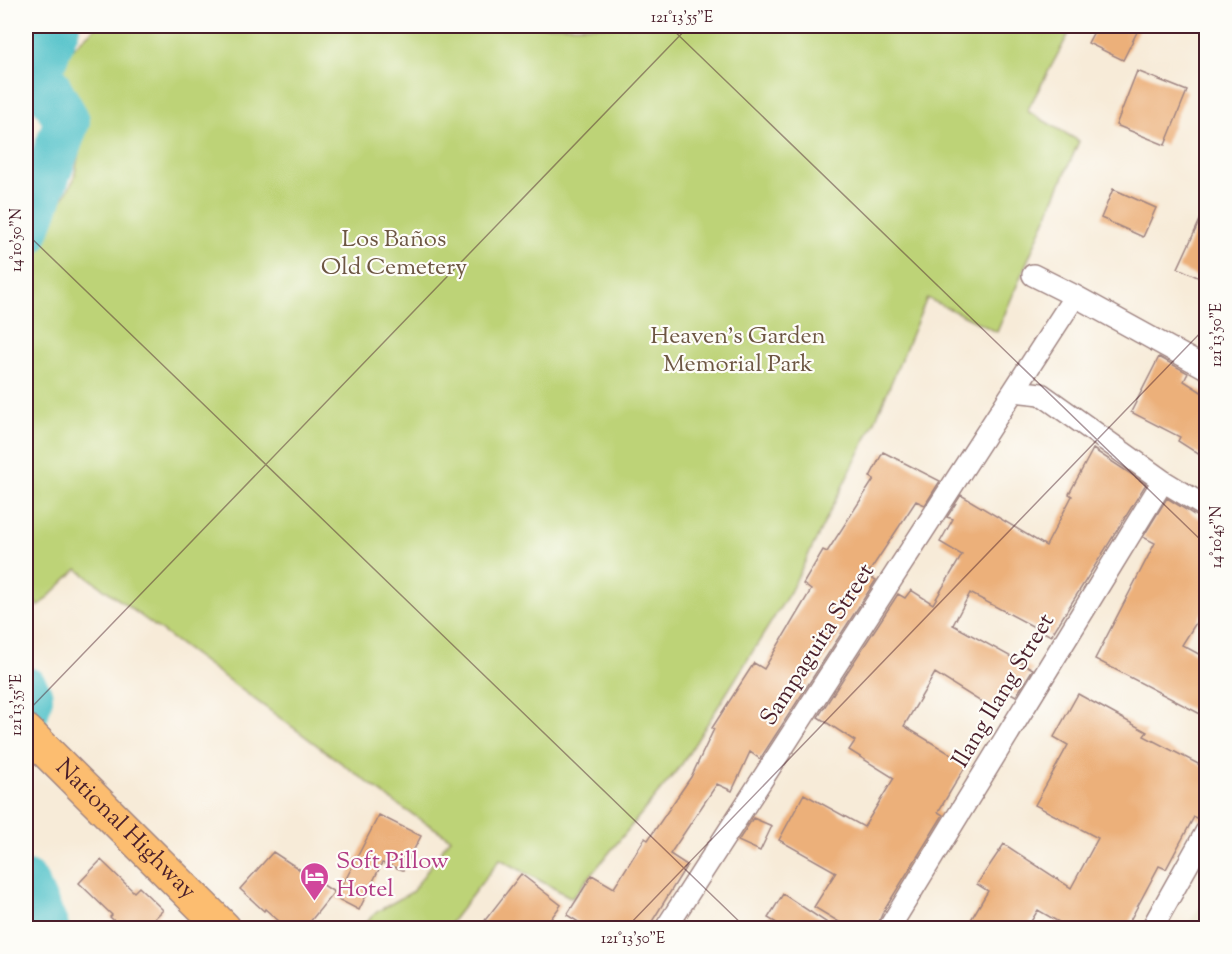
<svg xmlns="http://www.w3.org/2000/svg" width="1232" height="954" font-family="'Sorts Mill Goudy',serif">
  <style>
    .built { fill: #e4dbba }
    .green { fill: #bdd377; stroke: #847951; stroke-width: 1.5 }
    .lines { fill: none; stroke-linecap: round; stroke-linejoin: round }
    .stream { stroke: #55c3ca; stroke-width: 8 }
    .river { stroke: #55c3ca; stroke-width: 46 }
    .building { fill: #ecb07a }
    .street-casing { stroke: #a08582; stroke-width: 24 }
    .primary-casing { stroke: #a08582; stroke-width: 36 }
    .street { stroke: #fff; stroke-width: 21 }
    .primary { stroke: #fcbd6f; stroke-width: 33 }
    .ticks { fill: none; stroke: #4a1f2b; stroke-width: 1.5; stroke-opacity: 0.45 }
    .labels { text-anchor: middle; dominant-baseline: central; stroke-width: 4.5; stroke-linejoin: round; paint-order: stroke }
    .park-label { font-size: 24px; fill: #6c5542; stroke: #fdfcf7 }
    .street-label { font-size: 24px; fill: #4a1f2b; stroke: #fdfcf7 }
    .hotel-label { font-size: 24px; fill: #b23c85; stroke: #fdfcf7; text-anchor: start }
    .neatline { fill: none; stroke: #4a1f2b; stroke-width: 2 }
    .ticks-label { font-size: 15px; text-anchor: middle; fill: #4a1f2b }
  </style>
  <rect width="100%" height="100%" fill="#fdfcf7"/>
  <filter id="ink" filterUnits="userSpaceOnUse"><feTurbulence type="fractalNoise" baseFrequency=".0167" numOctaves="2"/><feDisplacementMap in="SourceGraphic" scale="12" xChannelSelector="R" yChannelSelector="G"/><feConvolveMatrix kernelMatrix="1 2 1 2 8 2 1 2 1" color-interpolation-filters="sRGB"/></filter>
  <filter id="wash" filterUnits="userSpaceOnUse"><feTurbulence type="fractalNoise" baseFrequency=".008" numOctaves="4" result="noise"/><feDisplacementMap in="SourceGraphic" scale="24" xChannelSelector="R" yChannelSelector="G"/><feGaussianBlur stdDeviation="1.35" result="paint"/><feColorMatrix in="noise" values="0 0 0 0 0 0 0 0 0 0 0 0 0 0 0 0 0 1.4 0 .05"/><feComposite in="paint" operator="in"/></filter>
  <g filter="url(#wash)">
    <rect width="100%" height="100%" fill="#f7ebd8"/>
    <path class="built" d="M1206,896V928H1186Z"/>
    <path class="green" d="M97,26H1073L1027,111L1079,141L997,332L927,298L875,421L790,592L682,764L572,898L500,859L452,921L449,928H359L378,911L412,892L450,838L404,809L77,569L38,607L26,586V263L74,179L83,130L52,67Z"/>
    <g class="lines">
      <path class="stream" d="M26,103L67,121"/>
      <path class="river" d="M26,233L67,121L39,72L57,26
        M26,690L30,697L26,712
        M26,884L46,928"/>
    </g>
    <g id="blocks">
      <path class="building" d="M1097,26H1140L1123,60L1088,43Z
        M1137,71L1187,91L1165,145L1116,125Z
        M1113,189L1156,208L1143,237L1101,218Z
        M1206,207V281L1178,268Z
        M1159,357L1188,373L1184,381L1206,395V459L1178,441L1180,437L1131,412Z
        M1093,449L1146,484L1051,636L970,593L953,625L1033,669L1016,696L1009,692L997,712L935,673L904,726L967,764L938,812L943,815L883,912L876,928H849L814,907L836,872L779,840L804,794L864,827L894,778L849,750L855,741L818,717L898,594L905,598L911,590L933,604L962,555L940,542L953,519L947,517L961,495L1046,546L1072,496L1069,494Z
        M883,452L940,481L925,505L916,501L867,575L876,580L760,759L750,752L732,791L717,784L670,854L687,865L648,928H588L567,915L592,875L614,888L645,838L648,840L691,777L714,729L712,728L754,663L764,669L811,590L803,584L823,550L827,552L874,479L870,477Z
        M1167,498L1199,518L1206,520V607L1182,645L1206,658V717L1095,659L1155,543L1143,537Z
        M1078,694L1147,732L1144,736L1206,768V819L1201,820L1194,817L1166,869L1159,866L1126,928H1069L1038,910L1027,928H966L988,891L977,884L1004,844L1071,888L1098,838L1035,805L1068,745L1054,737Z
        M379,815L421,836L403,870L382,863L359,910L336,898Z
        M753,818L772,826L760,851L738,841Z
        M273,852L334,892L305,928H287L265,909L264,911L240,889Z
        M101,860L134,892L139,887L163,910L145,928H122L110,917L112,915L79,883Z
        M521,874L561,905L544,928H479Z
        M783,894L835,928H785L768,918Z"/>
    </g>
  </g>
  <g filter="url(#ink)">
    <use href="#blocks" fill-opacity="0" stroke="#a08582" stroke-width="1.5"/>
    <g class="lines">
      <defs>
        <path id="street" d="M1033,275L1075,296L1206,368
          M1014,391L1041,394L1163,481L1206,507
          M666,928L1075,296
          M889,928L1163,481
          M1152,928L1206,832"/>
        <g id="primary">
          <path id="s1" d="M26,731L224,928"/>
        </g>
      </defs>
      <use href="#street" class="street-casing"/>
      <use href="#primary" class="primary-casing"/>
      <use href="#street" class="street"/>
      <use href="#primary" class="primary"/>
    </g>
  </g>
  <path class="ticks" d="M669,26L1206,545M26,233L746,928M26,713L689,26M626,928L1206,327"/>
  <defs>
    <symbol id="hotel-pin" viewBox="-11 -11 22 30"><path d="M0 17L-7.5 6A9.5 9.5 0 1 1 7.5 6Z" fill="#d1479c" stroke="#fdfcf7"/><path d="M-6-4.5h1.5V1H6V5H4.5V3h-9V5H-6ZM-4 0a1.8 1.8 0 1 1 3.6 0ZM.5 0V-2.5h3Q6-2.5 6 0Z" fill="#fff"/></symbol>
  </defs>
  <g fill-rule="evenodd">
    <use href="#hotel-pin" x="298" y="860" width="33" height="45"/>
  </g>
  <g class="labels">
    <g class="park-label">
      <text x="394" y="240">Los Baños<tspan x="394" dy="28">Old Cemetery</tspan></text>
      <text x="738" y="337">Heaven's Garden<tspan x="738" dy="28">Memorial Park</tspan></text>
    </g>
    <g class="street-label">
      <text transform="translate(818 645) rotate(-57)">Sampaguita Street</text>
      <text transform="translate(1004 691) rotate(-59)">Ilang Ilang Street</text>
      <text stroke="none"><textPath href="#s1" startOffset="140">National Highway</textPath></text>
    </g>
    <g class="hotel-label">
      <text x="336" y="862">Soft Pillow<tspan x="336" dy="28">Hotel</tspan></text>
    </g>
  </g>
  <rect width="1232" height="954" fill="none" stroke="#fdfcf7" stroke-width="66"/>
  <rect x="33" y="33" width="1166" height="888" class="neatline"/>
  <g class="ticks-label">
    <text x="682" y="22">121°13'55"E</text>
    <text transform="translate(16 240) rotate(-90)" y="5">14°10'50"N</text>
    <text transform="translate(1216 335) rotate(-90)" y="5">121°13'50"E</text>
    <text transform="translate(1216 537) rotate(-90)" y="5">14°10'45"N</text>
    <text transform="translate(16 705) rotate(-90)" y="5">121°13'55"E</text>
    <text x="633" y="943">121°13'50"E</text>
  </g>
</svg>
